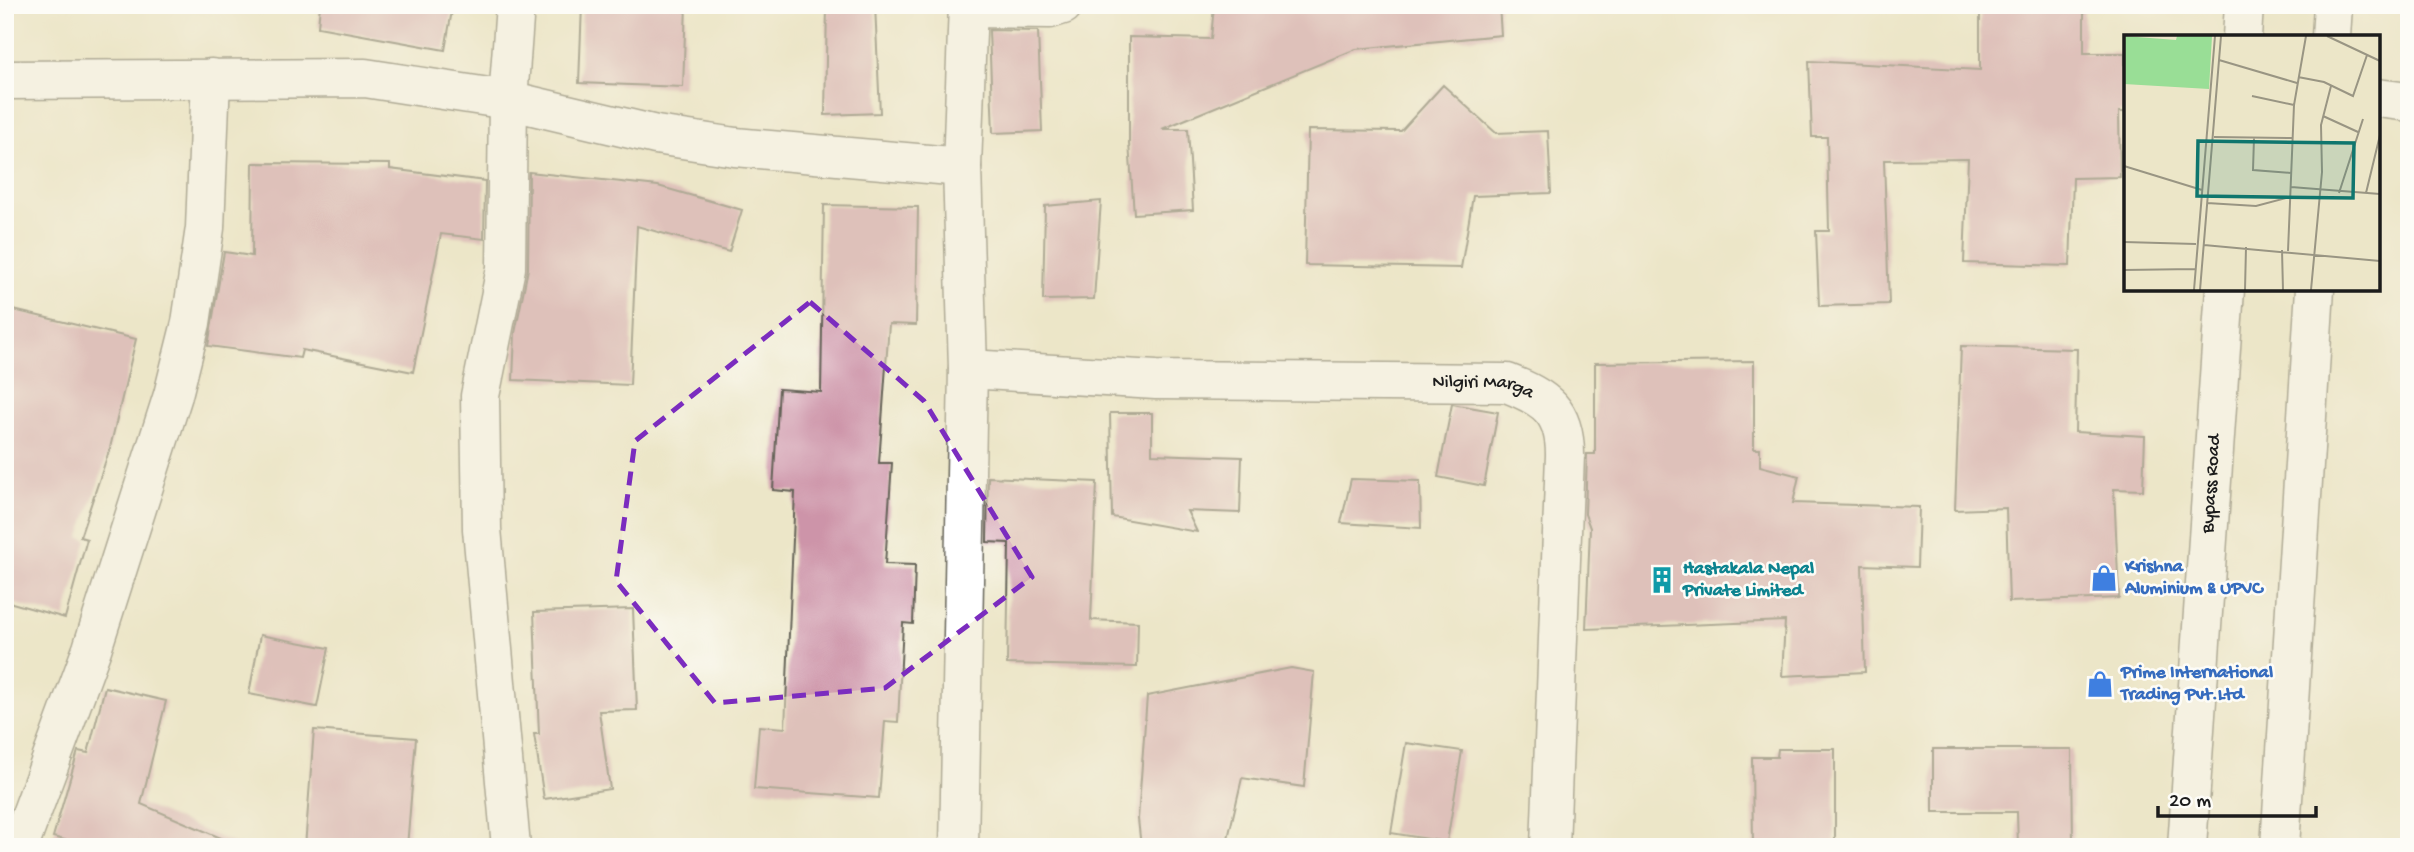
<svg xmlns="http://www.w3.org/2000/svg" width="2414" height="852" font-family="'Gochi Hand',sans-serif">
  <style>
    .building { fill: #cd94a9 }
    .lines { fill: none; stroke-linecap: round; stroke-linejoin: round }
    .street-casing { stroke: #656358; stroke-width: 41 }
    .highway-casing { stroke: #656358; stroke-width: 41 }
    .street { stroke: #fff; stroke-width: 38 }
    .highway { stroke: #fff; stroke-width: 38 }
    .marked { fill: none; stroke: #7b2cbf; stroke-width: 5; stroke-dasharray: 14 9; stroke-linejoin: round }
    .labels { text-anchor: middle; dominant-baseline: central; stroke-width: 5; stroke-linejoin: round; paint-order: stroke }
    .street-label { font-size: 19px; fill: #1c1c1c; stroke: #fdfcf7 }
    .shop-label { font-size: 19px; font-weight: bold; fill: #366cbe; stroke: #fdfcf7; text-anchor: start }
    .culture-label { font-size: 19px; font-weight: bold; fill: #0d838f; stroke: #fdfcf7; text-anchor: start }
    .inset-road { fill: none; stroke: #999583; stroke-width: 2 }
    .view { fill: #0f766e; fill-opacity: 0.15; stroke: #0f766e; stroke-width: 3.5 }
    .inset-edge { fill: none; stroke: #1c1c1c; stroke-width: 3.5 }
  </style>
  <rect width="100%" height="100%" fill="#fdfcf7"/>
  <filter id="ink" filterUnits="userSpaceOnUse"><feTurbulence type="fractalNoise" baseFrequency=".0143" numOctaves="2"/><feDisplacementMap in="SourceGraphic" scale="14" xChannelSelector="R" yChannelSelector="G"/><feConvolveMatrix kernelMatrix="1 2 1 2 8 2 1 2 1" color-interpolation-filters="sRGB"/></filter>
  <filter id="wash" filterUnits="userSpaceOnUse"><feTurbulence type="fractalNoise" baseFrequency=".00686" numOctaves="4" result="noise"/><feDisplacementMap in="SourceGraphic" scale="28" xChannelSelector="R" yChannelSelector="G"/><feGaussianBlur stdDeviation="1.57" result="paint"/><feColorMatrix in="noise" values="0 0 0 0 0 0 0 0 0 0 0 0 0 0 0 0 0 1.4 0 .05"/><feComposite in="paint" operator="in"/></filter>
  <g filter="url(#wash)">
    <rect width="100%" height="100%" fill="#ece6c8"/>
    <g id="blocks">
      <path class="building" d="M320,5H453L445,50L318,27Z
        M582,5H686L683,87L579,83Z
        M827,5H875L880,113L825,115Z
        M1214,5H1499L1501,35L1356,49L1162,129H1188L1193,210L1134,214L1129,143V37L1211,39Z
        M1980,5H2084V53H2125V112H2119L2120,177L2073,178L2070,266L1964,263L1968,159L1884,160L1889,304L1819,306L1816,231H1829L1827,137H1812L1809,61L1980,70Z
        M989,30L1038,31L1042,131L993,133Z
        M1443,85L1496,133L1548,131L1551,193L1473,196L1461,268L1305,265L1308,130L1401,131Z
        M253,163L390,164V169L485,181L484,239L441,234L413,372L302,350L300,358L208,346L224,252L252,256Z
        M529,172L658,186L742,210L729,252L637,226L630,385L513,380L515,333L528,269Z
        M1101,201L1094,299L1043,300L1045,206Z
        M824,205L918,207L916,325L889,324L879,463H892L885,564L915,565L913,624L903,623L898,722L885,721L879,798L754,789L759,726L785,728L795,492L773,490L779,389L821,392Z
        M5,308L136,339L110,448L80,537L87,539L65,618L5,601Z
        M1961,346L2077,349L2075,432L2145,436L2143,490L2114,489L2119,598L2009,602L2006,508L1955,510Z
        M1754,361V449H1760V466L1799,476L1793,503L1919,507L1917,567L1862,565L1865,672L1782,676L1785,621L1586,629L1590,528L1585,514L1587,454H1595V363Z
        M1452,404L1498,412L1484,486L1438,477Z
        M1110,413H1152V454L1242,457L1240,513L1187,511L1197,532L1112,517Z
        M988,477L1097,482L1091,620L1138,622L1137,667L1007,664L1009,543L987,542Z
        M1351,479L1420,481L1421,528L1341,523Z
        M633,609L637,710L599,711L610,789L544,799L534,734H539L534,612Z
        M260,635L329,648L317,707L249,694Z
        M1291,668L1314,672L1304,787L1242,778L1226,847H1141L1138,819L1147,696Z
        M105,687L166,701L141,804L242,847H91L53,837L78,751L88,753Z
        M314,730L416,738L407,847H305Z
        M1406,743L1462,751L1447,842L1391,833Z
        M1778,749H1835V847H1753L1752,757H1777Z
        M1933,749H2072L2073,847H2018L2017,812H1933Z"/>
    </g>
  </g>
  <g filter="url(#ink)">
    <use href="#blocks" fill-opacity="0" stroke="#656358" stroke-width="2"/>
    <g class="lines">
      <defs>
        <g id="street">
          <path d="M968,8L1050,9L1063,5"/>
          <path d="M5,80L365,78L508,100L656,135L735,147L962,167"/>
          <path d="M2377,98L2409,102"/>
          <path id="s1" d="M968,369L1156,380L1507,383C1546,398 1565,411 1565,455L1550,847"/>
          <path d="M19,847L92,649L173,395L191,323L205,228L211,78"/>
          <path d="M511,847L482,529L480,396L506,268L508,100L515,5"/>
          <path d="M959,847L968,369L962,167L968,5"/>
        </g>
        <g id="highway">
          <path d="M2242,37L2244,5"/>
          <path d="M2331,37L2333,5"/>
          <path id="s2" d="M2187,847L2225,289"/>
          <path d="M2280,847L2315,289"/>
        </g>
      </defs>
      <use href="#street" class="street-casing"/>
      <use href="#highway" class="highway-casing"/>
      <use href="#street" class="street"/>
      <use href="#highway" class="highway"/>
    </g>
  </g>
  <path d="M0 0H2414V852H0ZM810,302L924,401L1032,577L885,688L715,703L616,581L635,441Z" fill="#ece6c8" fill-opacity=".55" fill-rule="evenodd"/>
  <path class="marked" d="M810,302L924,401L1032,577L885,688L715,703L616,581L635,441Z"/>
  <defs>
    <symbol id="shop-bare" viewBox="-9 -9 18 18"><path d="M-5-2.5h2.3a2.7 3.5 0 0 1 5.4 0H5L5.5 6h-11ZM-1.5-2.5h3a1.5 2.3 0 0 0-3 0Z" fill="#3f7fe0" stroke="#fdfcf7" stroke-width="2.5" paint-order="stroke"/></symbol>
    <symbol id="building-bare" viewBox="-9 -9 18 18"><path d="M-4-6H4V6H1V3H-1V6H-4ZM-2.5-4.3h1.7v1.8h-1.7ZM.8-4.3h1.7v1.8H.8ZM-2.5-1h1.7V.8h-1.7ZM.8-1h1.7V.8H.8Z" fill="#0f9aa8" stroke="#fdfcf7" stroke-width="2.5" paint-order="stroke"/></symbol>
  </defs>
  <g fill-rule="evenodd">
    <use href="#shop-bare" x="2085" y="559" width="38" height="38"/>
    <use href="#building-bare" x="1643" y="561" width="38" height="38"/>
    <use href="#shop-bare" x="2081" y="665" width="38" height="38"/>
  </g>
  <g class="labels">
    <g class="street-label">
      <text stroke="none"><textPath href="#s1" startOffset="516">Nilgiri Marga</textPath></text>
      <text stroke="none"><textPath href="#s2" startOffset="364">Bypass Road</textPath></text>
    </g>
    <g class="shop-label">
      <text x="2125" y="567">Krishna<tspan x="2125" dy="22">Aluminium &amp; UPVC</tspan></text>
      <text x="2121" y="673">Prime International<tspan x="2121" dy="22">Trading Pvt.Ltd</tspan></text>
    </g>
    <g class="culture-label">
      <text x="1683" y="569">Hastakala Nepal<tspan x="1683" dy="22">Private Limited</tspan></text>
    </g>
  </g>
  <g transform="translate(2124 35)">
    <rect width="256" height="256" fill="#ece6c8"/>
    <path d="M0,1L52,5L53,1H88L85,54L0,49Z" fill="#99de96"/>
    <path class="inset-road" d="M203,1L256,26M95,25L173,48M174,42L200,47L229,61L243,20M128,61L170,70M199,81L234,97M90,102L168,103M130,103L129,135L167,138M0,131L78,155M167,152L256,159M215,158L239,84M242,158L256,100M83,168L132,171L166,162M0,207L72,209M80,210L256,226M158,215L159,255M164,216L170,70L182,1M0,235L71,234M70,255L91,1M76,255L97,1M121,255L122,212M187,255L198,137L197,90L207,51"/>
    <path class="view" d="M74,106L230,108L229,163L73,161Z"/>
    <rect width="256" height="256" class="inset-edge"/>
  </g>
  <rect width="2414" height="852" fill="none" stroke="#fdfcf7" stroke-width="28"/>
  <path d="M2158 806v10h158v-10" fill="none" stroke="#1c1c1c" stroke-width="3.5"/>
  <text x="2169" y="806" font-size="21" fill="#1c1c1c" stroke="#fdfcf7" stroke-width="5" paint-order="stroke">20 m</text>
</svg>
